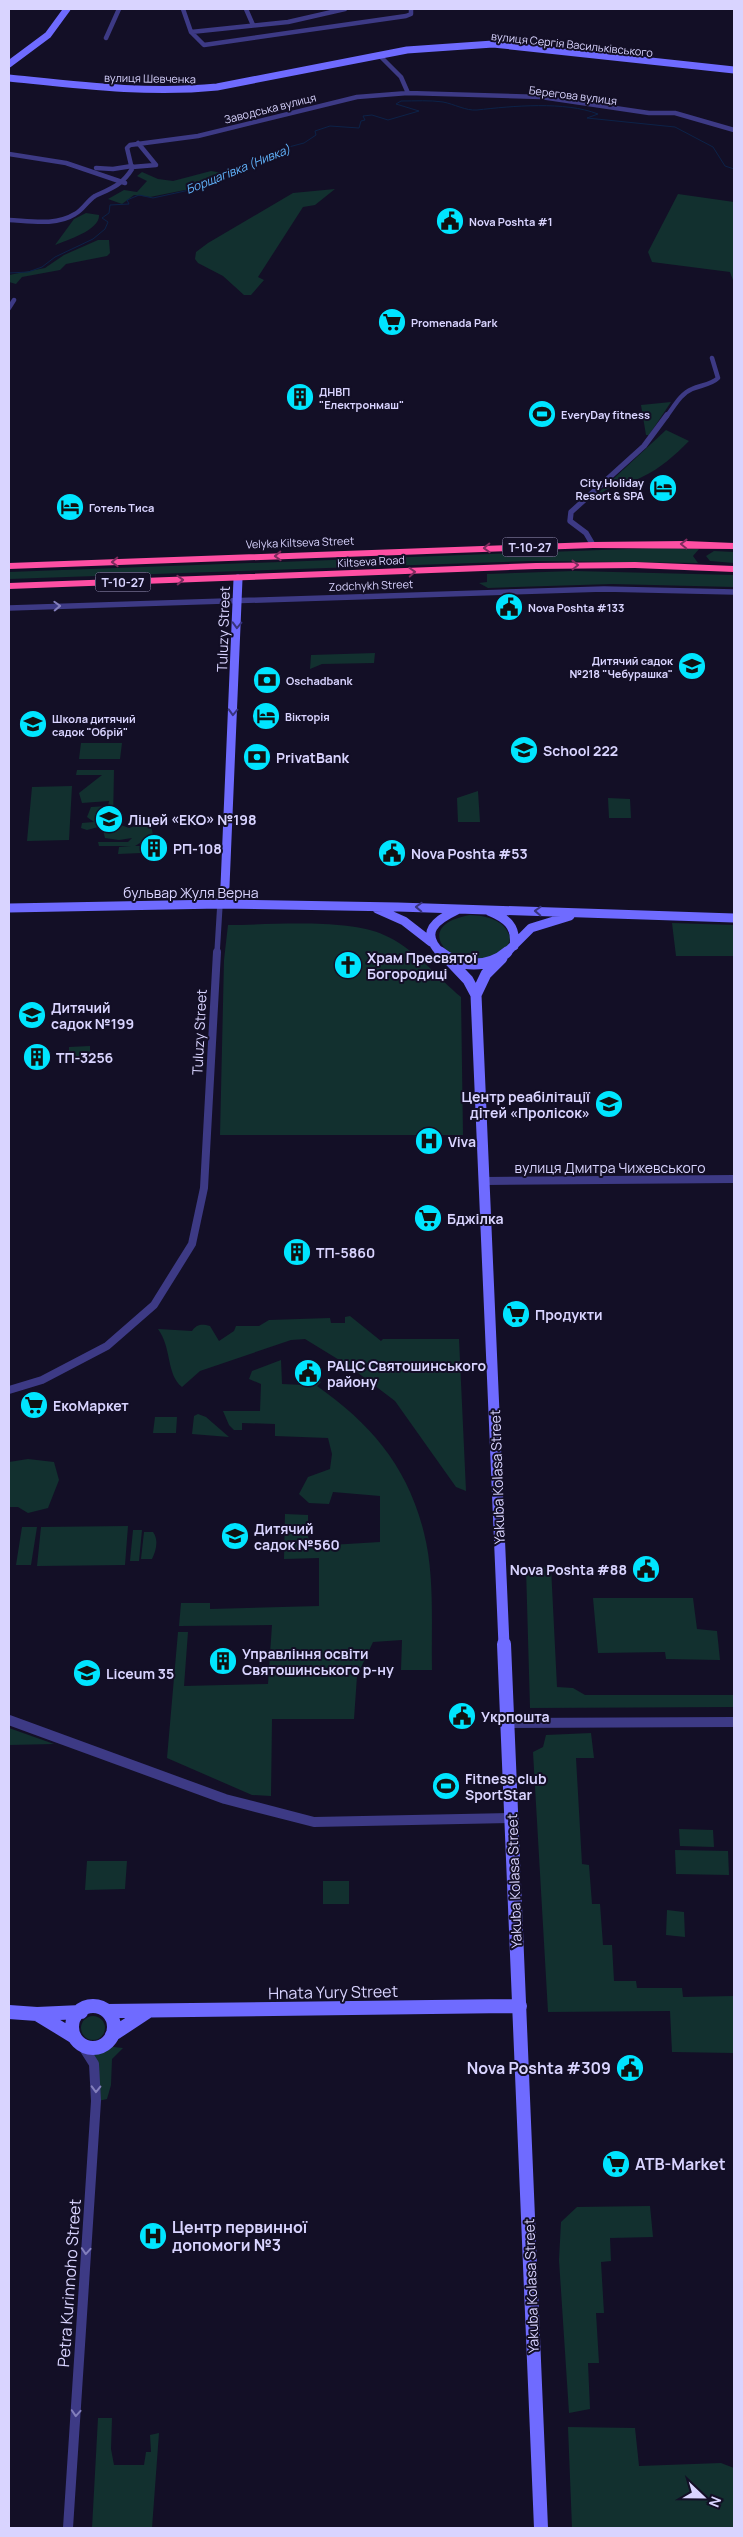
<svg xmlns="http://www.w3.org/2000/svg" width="743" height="2537" font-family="Manrope,sans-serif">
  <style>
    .green { fill: #12302f }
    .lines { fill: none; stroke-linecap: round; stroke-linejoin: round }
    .stream { stroke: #0c2248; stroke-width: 1 }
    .street-far3 { stroke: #3d3a85; stroke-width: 4.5 }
    .street-far2 { stroke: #3d3a85; stroke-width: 5.5 }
    .street-far1 { stroke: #3d3a85; stroke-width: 8 }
    .street { stroke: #3d3a85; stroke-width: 10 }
    .secondary-far3 { stroke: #6f6bff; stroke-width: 7 }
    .secondary-far2 { stroke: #6f6bff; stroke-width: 9 }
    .secondary-far1 { stroke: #6f6bff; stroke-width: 11 }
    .secondary { stroke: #6f6bff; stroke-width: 14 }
    .highway { fill: #ff4fa3; fill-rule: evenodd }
    .oneway { stroke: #7d2c5e }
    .oneway2 { stroke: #837fbc }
    .oneway3 { stroke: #38347d }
    .labels { text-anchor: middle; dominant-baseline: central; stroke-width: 4; stroke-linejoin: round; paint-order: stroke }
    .far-street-label { font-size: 11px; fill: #d9d4ff; stroke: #130f26 }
    .far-poi-label { font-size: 11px; font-weight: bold; fill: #d9d4ff; stroke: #130f26; text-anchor: start }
    .far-water-label { font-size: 12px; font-style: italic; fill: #62b6ff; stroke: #130f26 }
    .shield { fill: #130f26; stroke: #9e99be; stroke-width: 1 }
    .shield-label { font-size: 12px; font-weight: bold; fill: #d9d4ff }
    .street-label { font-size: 14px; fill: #d9d4ff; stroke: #130f26 }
    .poi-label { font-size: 14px; font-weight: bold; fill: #d9d4ff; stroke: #130f26; text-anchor: start }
    .near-street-label { font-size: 16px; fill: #d9d4ff; stroke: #130f26 }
    .near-poi-label { font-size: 16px; font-weight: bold; fill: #d9d4ff; stroke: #130f26; text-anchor: start }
  </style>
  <rect width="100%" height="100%" fill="#130f26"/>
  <path class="green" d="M211,171L223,173L208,178L190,189L150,197L134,195L122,204L108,199L124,190L137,192L147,181L137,176L142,172L158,179L173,181Z
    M335,189L315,205L303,207L258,277L264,280L251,295H244L223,276L198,263L195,259L196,252L208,243L293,193Z
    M678,194L734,202V283L730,272L652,262L648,252Z
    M86,213L99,215C100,230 67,240 55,245L74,219Z
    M98,240H109L110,253L107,256L66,264L60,270L22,277L16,284L9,282V275L45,268L64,255Z
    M671,402L649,435H646L641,405Z
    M666,430L689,441C674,456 661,468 642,477C626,485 614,483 599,495H596Z
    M654,548L699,549L693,556L698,563L531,561L9,579V572Z
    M714,551L734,552V563L710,561L706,556Z
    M574,571L734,575V587L612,584L488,588L479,583L487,582V574Z
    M375,653L374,663L322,664L310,669L311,655Z
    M81,743H122L120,759H79Z
    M77,770H114L113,822L129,828L144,823L151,825L153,835L135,846H141V853L118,854L119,847L131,846H99L98,842H128L132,838L119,840L105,838L102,826L87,830L81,828L82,823L94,822L87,817L91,807L108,806L109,801L82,803L79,793L102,775H76Z
    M72,786L69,840L27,841L32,787Z
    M478,791L480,822H458L457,798Z
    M608,798L630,799L631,818H609Z
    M470,915C487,916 504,919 510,937C509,948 504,951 494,956C454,974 407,926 470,915Z
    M672,923L734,925V956H676Z
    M228,925C269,925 348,918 384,935C413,947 437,977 461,997L463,1135H220L224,960Z
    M90,1046V1057L69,1058V1047Z
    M350,1316L381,1341L383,1339H459L466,1491L456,1487L395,1401L349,1366L305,1339L291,1340L200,1371L182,1387C166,1374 172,1348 158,1329L192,1331C197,1324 202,1324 210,1326L219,1341L234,1331L236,1326H259L269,1320L330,1318L331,1323H345V1317Z
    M281,1360L282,1384L304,1385L313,1377L321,1382L317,1386C371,1424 408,1467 424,1533C435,1576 431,1626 432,1670H401L402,1640L373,1642L357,1676L354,1719H272L271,1796L252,1795L167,1758L178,1632H188L184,1686L268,1684L272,1625L179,1626L181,1603H210V1609L319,1606V1558L284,1559L285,1514L308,1515V1537L314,1546L380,1542V1496L333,1492L329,1504L309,1503L299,1494L308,1477L330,1469L332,1454L328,1438L275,1436V1424L242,1423V1430H234L229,1425L223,1411H260L261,1384L249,1379L252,1371Z
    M198,1414L206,1417L229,1437L192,1434L194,1416Z
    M155,1417H177L176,1433H153Z
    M28,1459L54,1462L59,1480L48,1508L28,1513L18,1507H9V1462Z
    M128,1526L125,1565L37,1566L41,1527Z
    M22,1527H37L31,1565H16Z
    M133,1530H142L139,1561H130Z
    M144,1532H153C159,1540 156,1551 152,1559H141Z
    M551,1567L557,1687L573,1688L585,1695H734V1707L530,1708L526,1568Z
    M593,1598H693L697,1629L717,1631L720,1660L666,1659L665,1652L598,1653Z
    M9,1728L54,1744L9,1745Z
    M591,1733L594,1758H576L582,1864L589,1865L592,1904H600L603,1945H612L614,1981H636L637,1988H682L683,1997L734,1996V2053L672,2052L670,2011L548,2012L533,1752L543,1747L546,1735Z
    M679,1829L713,1830L714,1847L680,1846Z
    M675,1850L728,1851L729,1875L676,1874Z
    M87,1861H127L125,1889L85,1890Z
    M323,1881H349V1904H323Z
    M667,1910L684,1912L685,1937L666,1935Z
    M81 2028a12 12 0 1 1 24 0a12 12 0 1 1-24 0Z
    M104,2046L123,2048L112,2059L111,2085L107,2099L98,2101L89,2049Z
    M650,2206L653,2237L610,2238L611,2261L601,2262L604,2313H596L599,2363H588L590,2409L569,2413L559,2260L561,2222L577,2207Z
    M98,2418H112L111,2449L114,2465H144L146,2452H151L150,2435L159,2433L152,2528H92Z
    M568,2427L635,2428L639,2466L721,2463L734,2468V2528H572Z"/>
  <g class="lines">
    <path class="stream" d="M9,273L28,272L42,267L55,257L93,239L105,229L108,222L102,218L109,213L110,205L129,204L127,200L139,195L153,198L194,189L212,178L229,173L265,156L279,153L281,149L304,143L316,135L315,131L330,126L359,128L361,121L365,120L363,116L372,115L388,120L419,111L396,104L401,101C415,101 430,100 443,102C454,104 466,111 477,110C512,106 565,101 598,114L587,118L675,127L713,147L725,166L734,169"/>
    <path class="street-far3" d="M183,9L191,32L204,45L406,16L411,14V9
      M246,9L253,25
      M191,32L288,22L345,9
      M106,38L119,9
      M379,55L401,77L408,93
      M9,154L66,163L125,183
      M132,167L156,165L138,143
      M96,168L113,169L132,166
      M9,220C30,221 56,226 75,214C83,210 87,201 95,196C112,188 122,185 132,169L127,148L130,145L198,136L357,97L408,93L541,97L649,113H675L734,130
      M9,308L14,300
      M666,417C674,407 680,394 692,389C701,385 711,385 718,378L712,358"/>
    <path class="street-far2" d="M593,545L586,533L570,521L571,512L644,446L667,415
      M9,608L604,589L734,592
      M217,953L220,904"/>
    <path class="street-far1" d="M485,1181L734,1179
      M9,1390L42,1380L107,1346L154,1305L192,1244L204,1188L217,952"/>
    <path class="street" d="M9,1720L225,1799L314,1822L512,1818
      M508,1723L734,1722
      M68,2528L96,2101L94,2064L82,2045"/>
    <path class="secondary-far3" d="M9,64L48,35L67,9
      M9,78C78,85 148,94 217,87L407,50L493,44L734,70"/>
    <path class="secondary-far2" d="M220,904L225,886L238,579
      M9,908L220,904L398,907L734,918
      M377,909L404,921L431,942
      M489,911C506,918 517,926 514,946
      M441,953C419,932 436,920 457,910
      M506,953L531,928L570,916"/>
    <path class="secondary-far1" d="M440,952C459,968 489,968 507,952
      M502,958L486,974L476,995L504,1645
      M450,961L468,980L476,995"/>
    <path class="secondary" d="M504,1644L541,2528
      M72 2027a21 21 0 1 1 42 0a21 21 0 1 1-42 0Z
      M107,2011L520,2006
      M9,2012L37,2014L81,2012
      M37,2014L73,2036
      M112,2035L147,2012"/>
    <path class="highway" d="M686,541L734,543V549L593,548L9,569V563L593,542Z
      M635,562L734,566V572L635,568L536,569L9,589V583L536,563Z"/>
  </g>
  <defs><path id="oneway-chevron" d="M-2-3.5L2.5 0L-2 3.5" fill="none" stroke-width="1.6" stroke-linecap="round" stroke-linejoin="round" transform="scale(1.25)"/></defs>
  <g class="oneway">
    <use href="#oneway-chevron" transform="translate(684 544) rotate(-179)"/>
    <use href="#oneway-chevron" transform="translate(487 548) rotate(178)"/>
    <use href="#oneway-chevron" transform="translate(278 556) rotate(178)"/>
    <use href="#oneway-chevron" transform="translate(115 562) rotate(178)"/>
    <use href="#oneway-chevron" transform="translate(575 565) rotate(-1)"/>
    <use href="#oneway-chevron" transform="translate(412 572) rotate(-3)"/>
    <use href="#oneway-chevron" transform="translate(180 580) rotate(-2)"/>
  </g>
  <g class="oneway2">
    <use href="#oneway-chevron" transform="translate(57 606) rotate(-2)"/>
    <use href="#oneway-chevron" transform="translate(96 2089) rotate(91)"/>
    <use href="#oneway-chevron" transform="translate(86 2251) rotate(94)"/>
    <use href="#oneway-chevron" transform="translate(76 2413) rotate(94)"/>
  </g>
  <g class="oneway3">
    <use href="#oneway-chevron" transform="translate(237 625) rotate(92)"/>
    <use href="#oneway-chevron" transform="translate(233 712) rotate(92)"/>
    <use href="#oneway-chevron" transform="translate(419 907) rotate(-178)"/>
    <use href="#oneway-chevron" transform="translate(538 911) rotate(-178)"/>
  </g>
  <defs>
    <symbol id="civic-disc" viewBox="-11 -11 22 22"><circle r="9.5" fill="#00e5ff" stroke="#130f26"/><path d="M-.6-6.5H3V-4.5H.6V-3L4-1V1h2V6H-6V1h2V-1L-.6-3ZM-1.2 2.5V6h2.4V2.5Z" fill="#111"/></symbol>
    <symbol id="supermarket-disc" viewBox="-11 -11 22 22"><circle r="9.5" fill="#00e5ff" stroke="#130f26"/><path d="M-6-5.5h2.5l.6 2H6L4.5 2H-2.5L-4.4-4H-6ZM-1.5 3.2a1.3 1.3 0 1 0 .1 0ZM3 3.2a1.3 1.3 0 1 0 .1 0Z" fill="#111"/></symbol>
    <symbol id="building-disc" viewBox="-11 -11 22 22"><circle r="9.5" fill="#00e5ff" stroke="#130f26"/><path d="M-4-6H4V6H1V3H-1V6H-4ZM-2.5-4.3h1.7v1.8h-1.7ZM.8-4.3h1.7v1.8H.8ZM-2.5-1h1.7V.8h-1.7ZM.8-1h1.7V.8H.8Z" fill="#111"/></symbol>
    <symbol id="stadium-disc" viewBox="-11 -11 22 22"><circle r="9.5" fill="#00e5ff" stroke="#130f26"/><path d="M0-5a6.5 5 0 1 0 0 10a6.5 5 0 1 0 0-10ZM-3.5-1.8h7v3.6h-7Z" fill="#111"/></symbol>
    <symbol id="hotel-disc" viewBox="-11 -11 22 22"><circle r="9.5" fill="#00e5ff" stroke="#130f26"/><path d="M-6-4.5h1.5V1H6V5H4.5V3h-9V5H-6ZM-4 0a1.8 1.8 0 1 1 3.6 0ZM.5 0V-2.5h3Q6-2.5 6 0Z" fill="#111"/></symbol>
    <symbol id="school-disc" viewBox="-11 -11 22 22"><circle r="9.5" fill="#00e5ff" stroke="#130f26"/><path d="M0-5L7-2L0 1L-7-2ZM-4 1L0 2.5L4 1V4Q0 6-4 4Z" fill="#111"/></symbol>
    <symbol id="bank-disc" viewBox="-11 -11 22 22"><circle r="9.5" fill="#00e5ff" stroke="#130f26"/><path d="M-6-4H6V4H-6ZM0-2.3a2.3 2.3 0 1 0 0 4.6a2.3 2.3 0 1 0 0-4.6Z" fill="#111"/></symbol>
    <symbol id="church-disc" viewBox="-11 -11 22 22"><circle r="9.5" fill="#00e5ff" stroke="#130f26"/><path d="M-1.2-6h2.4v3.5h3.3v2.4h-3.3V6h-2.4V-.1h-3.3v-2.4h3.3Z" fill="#111"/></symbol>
    <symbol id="hospital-disc" viewBox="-11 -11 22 22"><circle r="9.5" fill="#00e5ff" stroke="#130f26"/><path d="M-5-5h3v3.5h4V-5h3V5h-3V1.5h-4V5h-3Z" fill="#111"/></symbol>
  </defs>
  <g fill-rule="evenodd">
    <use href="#civic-disc" x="434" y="205" width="32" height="32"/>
    <use href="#supermarket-disc" x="376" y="306" width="32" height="32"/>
    <use href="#building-disc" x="284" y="381" width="32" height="32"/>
    <use href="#stadium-disc" x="526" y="398" width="32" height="32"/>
    <use href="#hotel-disc" x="647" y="472" width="32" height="32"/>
    <use href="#hotel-disc" x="54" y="491" width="32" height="32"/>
    <use href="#civic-disc" x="493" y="591" width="32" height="32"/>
    <use href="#school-disc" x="676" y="650" width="32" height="32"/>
    <use href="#bank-disc" x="251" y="664" width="32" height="32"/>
    <use href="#hotel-disc" x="250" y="700" width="32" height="32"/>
    <use href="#school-disc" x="17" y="708" width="32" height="32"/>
    <use href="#school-disc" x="508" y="734" width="32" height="32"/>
    <use href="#bank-disc" x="241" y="741" width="32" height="32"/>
    <use href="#school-disc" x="93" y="803" width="32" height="32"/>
    <use href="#building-disc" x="138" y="832" width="32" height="32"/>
    <use href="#civic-disc" x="376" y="837" width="32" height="32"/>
    <use href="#church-disc" x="332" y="949" width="32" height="32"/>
    <use href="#school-disc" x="16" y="999" width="32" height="32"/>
    <use href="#building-disc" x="21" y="1041" width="32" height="32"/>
    <use href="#school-disc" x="593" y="1088" width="32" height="32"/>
    <use href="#hospital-disc" x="413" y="1125" width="32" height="32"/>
    <use href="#supermarket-disc" x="412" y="1202" width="32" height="32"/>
    <use href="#building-disc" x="281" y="1236" width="32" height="32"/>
    <use href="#supermarket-disc" x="500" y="1298" width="32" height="32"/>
    <use href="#civic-disc" x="292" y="1357" width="32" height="32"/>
    <use href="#supermarket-disc" x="18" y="1389" width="32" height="32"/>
    <use href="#school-disc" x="219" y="1520" width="32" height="32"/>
    <use href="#civic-disc" x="630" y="1553" width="32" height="32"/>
    <use href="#building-disc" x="207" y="1645" width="32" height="32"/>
    <use href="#school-disc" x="71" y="1657" width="32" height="32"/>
    <use href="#civic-disc" x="446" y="1700" width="32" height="32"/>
    <use href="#stadium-disc" x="430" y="1770" width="32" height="32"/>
    <use href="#civic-disc" x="614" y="2052" width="32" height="32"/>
    <use href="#supermarket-disc" x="600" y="2148" width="32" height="32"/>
    <use href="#hospital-disc" x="137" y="2220" width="32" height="32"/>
  </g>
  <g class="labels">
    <g class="far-street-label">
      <text transform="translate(572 44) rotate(6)">вулиця Сергія Васильківського</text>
      <text transform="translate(150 78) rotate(1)">вулиця Шевченка</text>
      <text transform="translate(573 95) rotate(7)">Берегова вулиця</text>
      <text transform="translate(270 108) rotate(-14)">Заводська вулиця</text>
      <text transform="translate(300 542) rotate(-2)">Velyka Kiltseva Street</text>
      <text transform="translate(371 561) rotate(-3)">Kiltseva Road</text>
      <text transform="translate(371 585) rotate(-2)">Zodchykh Street</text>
    </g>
    <g class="far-poi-label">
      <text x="469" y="221">Nova Poshta #1</text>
      <text x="411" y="322">Promenada Park</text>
      <text x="319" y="391">ДНВП<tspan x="319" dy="13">"Електронмаш"</tspan></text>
      <text x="561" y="414">EveryDay fitness</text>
      <text x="644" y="482" text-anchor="end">City Holiday<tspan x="644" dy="13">Resort &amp; SPA</tspan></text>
      <text x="89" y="507">Готель Тиса</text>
      <text x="528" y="607">Nova Poshta #133</text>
      <text x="673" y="660" text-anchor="end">Дитячий садок<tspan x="673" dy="13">№218 "Чебурашка"</tspan></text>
      <text x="286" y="680">Oschadbank</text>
      <text x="285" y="716">Вікторія</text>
      <text x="52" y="718">Школа дитячий<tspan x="52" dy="13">садок "Обрій"</tspan></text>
    </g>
    <g class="far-water-label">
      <text transform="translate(238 169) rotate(-22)">Борщагівка (Нивка)</text>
    </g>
    <g class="shield">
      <rect x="502.5" y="537.5" width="55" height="19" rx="4"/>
      <rect x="95.5" y="572.5" width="55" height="19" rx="4"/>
    </g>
    <g class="shield-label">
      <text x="530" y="547">Т-10-27</text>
      <text x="123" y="582">Т-10-27</text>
    </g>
    <g class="street-label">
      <text transform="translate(223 629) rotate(-88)">Tuluzy Street</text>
      <text x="191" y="892">бульвар Жуля Верна</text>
      <text transform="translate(199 1032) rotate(-87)">Tuluzy Street</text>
      <text x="610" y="1167">вулиця Дмитра Чижевського</text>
      <text transform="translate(497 1477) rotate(-92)">Yakuba Kolasa Street</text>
      <text transform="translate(514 1881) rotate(-92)">Yakuba Kolasa Street</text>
      <text transform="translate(531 2286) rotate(-92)">Yakuba Kolasa Street</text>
    </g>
    <g class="poi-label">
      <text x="543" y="750">School 222</text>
      <text x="276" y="757">PrivatBank</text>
      <text x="128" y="819">Ліцей «ЕКО» №198</text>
      <text x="173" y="848">РП-108</text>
      <text x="411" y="853">Nova Poshta #53</text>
      <text x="367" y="957">Храм Пресвятої<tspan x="367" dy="16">Богородиці</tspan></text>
      <text x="51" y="1007">Дитячий<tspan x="51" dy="16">садок №199</tspan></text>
      <text x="56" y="1057">ТП-3256</text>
      <text x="590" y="1096" text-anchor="end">Центр реабілітації<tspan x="590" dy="16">дітей «Пролісок»</tspan></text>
      <text x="448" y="1141">Viva</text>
      <text x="447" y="1218">Бджілка</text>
      <text x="316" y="1252">ТП-5860</text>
      <text x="535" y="1314">Продукти</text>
      <text x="327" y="1365">РАЦС Святошинського<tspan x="327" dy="16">району</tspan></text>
      <text x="53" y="1405">ЕкоМаркет</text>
      <text x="254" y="1528">Дитячий<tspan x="254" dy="16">садок №560</tspan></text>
      <text x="627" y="1569" text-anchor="end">Nova Poshta #88</text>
      <text x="242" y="1653">Управління освіти<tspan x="242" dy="16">Святошинського р-ну</tspan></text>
      <text x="106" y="1673">Liceum 35</text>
      <text x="481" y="1716">Укрпошта</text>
      <text x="465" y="1778">Fitness club<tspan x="465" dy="16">SportStar</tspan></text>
    </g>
    <g class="near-street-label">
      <text transform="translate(333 1992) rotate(-1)">Hnata Yury Street</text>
      <text transform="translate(69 2283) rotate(-86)">Petra Kurinnoho Street</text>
    </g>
    <g class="near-poi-label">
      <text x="611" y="2068" text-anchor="end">Nova Poshta #309</text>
      <text x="635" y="2164">ATB-Market</text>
      <text x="172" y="2227">Центр первинної<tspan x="172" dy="18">допомоги №3</tspan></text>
    </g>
  </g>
  <rect width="743" height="2537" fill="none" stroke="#d9d4ff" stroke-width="20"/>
  <g transform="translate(703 2497) rotate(112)" stroke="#130f26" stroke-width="4" paint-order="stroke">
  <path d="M0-4L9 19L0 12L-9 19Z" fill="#d9d4ff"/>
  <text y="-8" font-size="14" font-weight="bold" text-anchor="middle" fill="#d9d4ff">N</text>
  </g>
</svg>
